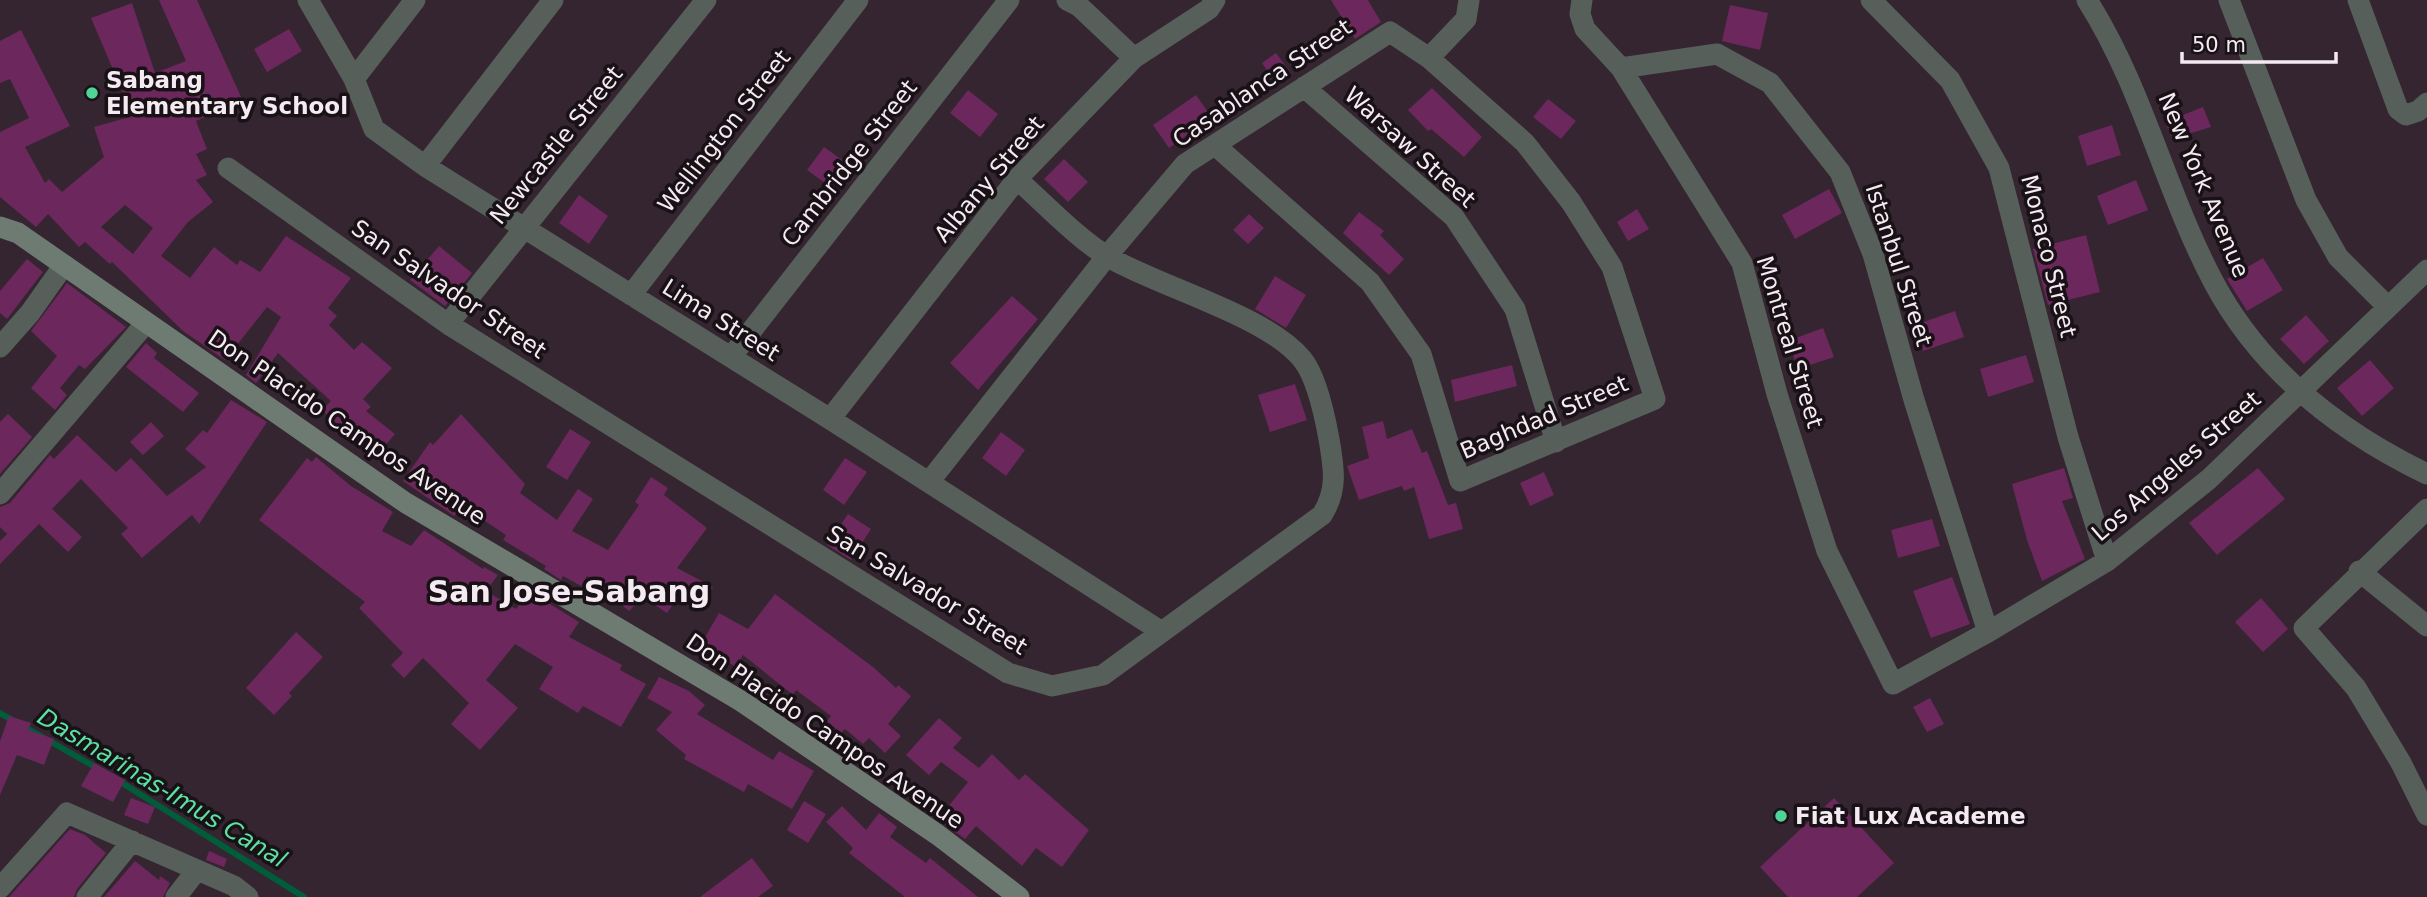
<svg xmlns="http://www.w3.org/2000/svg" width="2427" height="897" font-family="'DejaVu Sans',sans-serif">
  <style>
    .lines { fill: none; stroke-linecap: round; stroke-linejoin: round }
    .stream { stroke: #005d3b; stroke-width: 6 }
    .building { fill: #6c275d; fill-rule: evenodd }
    .street { stroke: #565f5a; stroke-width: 21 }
    .secondary { stroke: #6e7b73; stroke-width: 21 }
    .poi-dot { fill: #51d397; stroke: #181116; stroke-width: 2.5 }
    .labels { text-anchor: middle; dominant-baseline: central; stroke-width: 7; stroke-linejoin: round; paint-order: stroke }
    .poi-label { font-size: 23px; font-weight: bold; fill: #f5eaf1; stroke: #181116; text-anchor: start }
    .street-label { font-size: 23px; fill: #f5eaf1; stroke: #181116 }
    .water-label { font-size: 24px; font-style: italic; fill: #5ae1a3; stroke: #181116 }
    .district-label { font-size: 30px; font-weight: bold; fill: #f5eaf1; stroke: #181116 }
  </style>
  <rect width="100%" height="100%" fill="#352530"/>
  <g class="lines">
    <path class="stream" d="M0,713L97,768
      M119,781L304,897"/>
  </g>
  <path class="building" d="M159,0H197L242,99L196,121L207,149L196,154L207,175L196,180L213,202L188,222L161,256L190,278L214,247L237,265L240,260L260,272L286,236L351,278L328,308L337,316L329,325L354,350L362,342L392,368L363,399L371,407L366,411L395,434L378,454L347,430L344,433L322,410L331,401L278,353L256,383L246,375L281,317L267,307L225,360L183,331L112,262L110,264L85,242L79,247L48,214L36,227L0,197V132L29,118L10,79L0,83V41L21,30L70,126L25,147L45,183L49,179L62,192L104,157L94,127L133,116L91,18L132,3L155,73L186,61ZM125,205L153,228L133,254L101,227Z
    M1331,0H1368L1381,22L1355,39Z
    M1730,5L1768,13L1760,50L1722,41Z
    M289,29L302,51L267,72L254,49Z
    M1276,53L1292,74L1277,85L1262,63Z
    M1432,88L1482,137L1464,157L1431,129L1428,131L1408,110Z
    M968,90L998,114L980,137L950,113Z
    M1196,95L1217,125L1202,135L1197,128L1169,148L1153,125Z
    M1548,99L1576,121L1561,139L1533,117Z
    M2203,107L2211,127L2172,139L2165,122Z
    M2112,125L2121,155L2087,166L2078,136Z
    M824,147L849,165L832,188L807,170Z
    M1064,159L1088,182L1068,202L1044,179Z
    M2136,180L2148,210L2108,225L2097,196Z
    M1829,189L1842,213L1795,239L1782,215Z
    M579,195L608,216L589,244L559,223Z
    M1637,209L1649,229L1628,241L1617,222Z
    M1359,212L1384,231L1380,235L1404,259L1389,275L1343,233Z
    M1249,214L1264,228L1248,244L1233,230Z
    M2086,235L2100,292L2048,305L2033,249Z
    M439,246L472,273L445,306L410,280Z
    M2263,258L2283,290L2247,311L2227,279Z
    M27,259L43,272L7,319L0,313V291Z
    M1275,276L1306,295L1286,328L1255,309Z
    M67,283L126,327L85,369L79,365L60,388L67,395L55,410L31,388L57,356L31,331Z
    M1012,296L1038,319L978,390L950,363Z
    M1955,311L1964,337L1923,351L1915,325Z
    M2306,315L2329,341L2304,364L2280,339Z
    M1823,328L1834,357L1798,369L1788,341Z
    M146,343L157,353L154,358L199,393L183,412L126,367Z
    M2026,355L2034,382L1988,397L1980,369Z
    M2370,360L2394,388L2362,416L2337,388Z
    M1512,365L1517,386L1455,402L1451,380Z
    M1295,384L1307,420L1270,432L1258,395Z
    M231,400L267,422L199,524L192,515L142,558L121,534L128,528L81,479L52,509L82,537L68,552L39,524L0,564V541L7,534L0,527V507L10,503L50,455L54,459L77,435L116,472L131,458L167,496L206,467L185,449L203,430L207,433Z
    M8,414L32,437L0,474V422Z
    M461,414L525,484L520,493L557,520L578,489L593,499L572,531L608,550L639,505L635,502L651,477L668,488L664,495L707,528L677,568L713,587L699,612L676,600L667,613L643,597L629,611L587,576L581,586L563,576L561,580L544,569L546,566L503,540L506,535L464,507L454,516L403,481L430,442L433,445Z
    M1383,421L1387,439L1412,429L1422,453L1427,451L1448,505L1456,503L1463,529L1429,539L1414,487L1404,491L1402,486L1359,500L1347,466L1369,458L1362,427Z
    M151,422L164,436L143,455L130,442Z
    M570,429L591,442L567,480L546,467Z
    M1001,432L1025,450L1006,476L982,458Z
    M316,457L351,486L393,512L382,531L411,546L424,530L483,569L484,567L498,575L486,591L516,609L529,591L579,622L569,637L622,665L620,670L646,684L621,727L583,706L578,713L539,689L553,667L515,644L486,680L518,708L480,750L451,724L469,703L423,658L404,678L391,665L403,653L359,608L365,602L259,520L307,458L312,462Z
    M845,458L867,472L844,505L823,490Z
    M2064,468L2073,498L2062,501L2085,559L2042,581L2027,540L2012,484Z
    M2258,468L2285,499L2217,555L2189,523Z
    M1544,472L1554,495L1530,506L1520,483Z
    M848,514L871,529L851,560L827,545Z
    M1932,519L1940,546L1898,558L1891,530Z
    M1952,577L1970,624L1931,638L1913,591Z
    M775,594L873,667L896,688L898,685L911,696L888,724L901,736L885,753L869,738L863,744L845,729L841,733L827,721L831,716L796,690L793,695L743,655L736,667L700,646L719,613L748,629Z
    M2261,598L2288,629L2263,652L2235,622Z
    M296,632L323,657L289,693L292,696L274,715L246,688Z
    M659,677L689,691L705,705L697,714L773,760L779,751L814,771L792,809L748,784L744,792L684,759L686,755L656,730L672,712L647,698Z
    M1930,698L1944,724L1927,732L1913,707Z
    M9,716L31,723L28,730L54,739L44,765L17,755L0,795V741Z
    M939,718L962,738L953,748L979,768L992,754L1019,780L1025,774L1089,830L1062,867L1036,848L1022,866L976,826L965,839L938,819L968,782L941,762L929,775L906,755Z
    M94,763L125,780L113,802L81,786Z
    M131,798L155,807L148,824L124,815Z
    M1834,798L1894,863L1857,897H1788L1760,867Z
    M804,801L826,814L808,843L787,830Z
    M842,806L866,830L879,813L897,827L890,837L926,863L930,858L978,897H905L849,853L853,848L826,822Z
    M70,829L85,835L106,853L77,889L74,897H9Z
    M209,851L227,859L224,867L206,860Z
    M752,858L773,886L758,897H700Z
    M135,861L159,880L160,876L170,883L163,897H104Z"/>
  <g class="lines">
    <path class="street" d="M308,0L354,79L374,129L425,166L830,419L1162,632
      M1067,0L1079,6L1134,58
      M1582,0L1580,14L1585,29L1621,68L1742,263L1777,394L1827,551L1893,684L1988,632L2107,561L2209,479L2427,270
      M1871,0L1950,80L1999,168L2068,437L2107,561
      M2087,0C2143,88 2165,190 2213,281C2260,370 2338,431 2427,474
      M2229,0L2306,200L2338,257L2388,307
      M2358,0L2398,109L2406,115L2418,111L2427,103
      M1429,58L1466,19L1469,0
      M1621,68L1717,54L1770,83L1840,172L1873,254L1914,400L1988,632
      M354,79L415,0
      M1304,87L1454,217L1515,309L1556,442
      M425,166L553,0
      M228,168L448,324L1008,673L1052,686L1103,675L1322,515C1338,490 1334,468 1329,439C1325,417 1317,377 1302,359C1267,316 1163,288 1110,258C1080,241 1044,203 1017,179
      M631,295L858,0
      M448,324L706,0
      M0,347L30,313L64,265
      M731,357L1009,0
      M830,419L1017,179L1134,58L1209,9L1215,0
      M929,482L1107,256L1185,164L1390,32L1429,58L1525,143L1571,202L1612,267L1655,399L1460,481L1421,354L1370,282L1216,146
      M0,494L146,323
      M2427,509L2304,628L2356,688L2401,763L2427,815
      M2359,571L2427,626
      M0,888L67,813L234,886L248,897
      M87,897L132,841
      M176,897L197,870"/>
    <path class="secondary" d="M0,227L18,233L406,503L741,701L938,835L1019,897"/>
  </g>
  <g class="poi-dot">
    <circle cx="92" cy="93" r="7"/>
    <circle cx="1781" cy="816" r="7"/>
  </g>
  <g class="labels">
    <g class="poi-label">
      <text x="106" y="80">Sabang<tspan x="106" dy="26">Elementary School</tspan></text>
      <text x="1795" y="816">Fiat Lux Academe</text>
    </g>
    <g class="street-label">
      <text transform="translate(1262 83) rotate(-34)">Casablanca Street</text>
      <text transform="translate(724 131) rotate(-52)">Wellington Street</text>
      <text transform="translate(556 145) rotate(-51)">Newcastle Street</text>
      <text transform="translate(1410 147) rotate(42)">Warsaw Street</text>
      <text transform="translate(849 163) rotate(-52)">Cambridge Street</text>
      <text transform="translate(989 179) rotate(-50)">Albany Street</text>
      <text transform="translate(2204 185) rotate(67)">New York Avenue</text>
      <text transform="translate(2049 256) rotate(76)">Monaco Street</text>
      <text transform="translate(1899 265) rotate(72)">Istanbul Street</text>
      <text transform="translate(449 289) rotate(34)">San Salvador Street</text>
      <text transform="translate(721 320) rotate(32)">Lima Street</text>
      <text transform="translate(1790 342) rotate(73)">Montreal Street</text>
      <text transform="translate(1544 417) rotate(-23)">Baghdad Street</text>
      <text transform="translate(347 427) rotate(34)">Don Placido Campos Avenue</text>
      <text transform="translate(2176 466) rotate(-41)">Los Angeles Street</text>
      <text transform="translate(927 590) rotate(31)">San Salvador Street</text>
      <text transform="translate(825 731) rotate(34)">Don Placido Campos Avenue</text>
    </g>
    <g class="water-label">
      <text transform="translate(162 788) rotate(31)">Dasmarinas-Imus Canal</text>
    </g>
    <g class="district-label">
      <text x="569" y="591">San Jose-Sabang</text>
    </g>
  </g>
  <path d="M2182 52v10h154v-10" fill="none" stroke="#f5eaf1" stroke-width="3.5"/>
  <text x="2192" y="52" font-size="21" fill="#f5eaf1" stroke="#181116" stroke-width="5" paint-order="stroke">50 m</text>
</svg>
